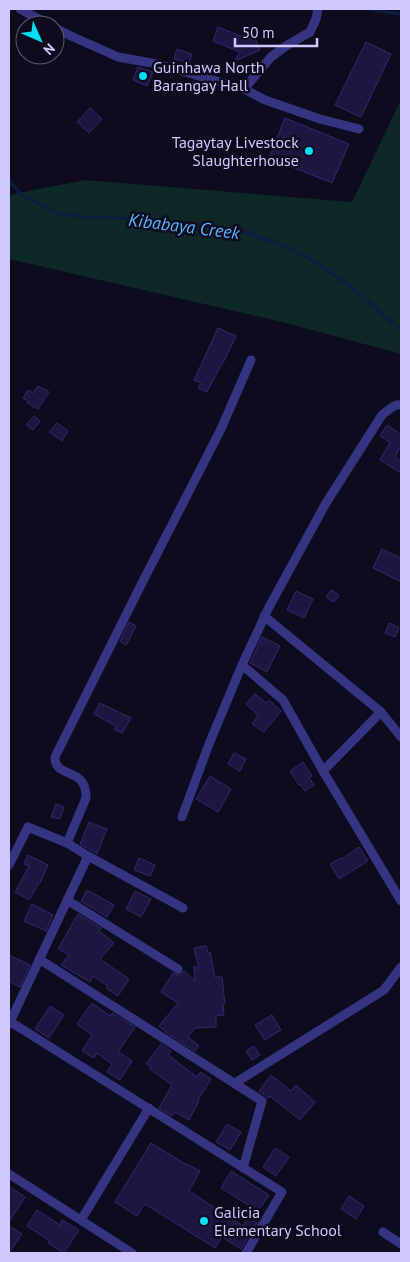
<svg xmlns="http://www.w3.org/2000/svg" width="410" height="1262" font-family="'PT Sans',sans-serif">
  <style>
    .green { fill: #0e2827 }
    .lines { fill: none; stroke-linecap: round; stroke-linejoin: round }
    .stream { stroke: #091e40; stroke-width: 3 }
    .building { fill: #1e1640; stroke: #34276d }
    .minor { stroke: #363480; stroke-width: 9 }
    .poi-dot { fill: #00dff3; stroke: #0e0b1e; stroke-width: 2 }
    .labels { text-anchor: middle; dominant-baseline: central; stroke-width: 5; stroke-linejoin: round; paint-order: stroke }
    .poi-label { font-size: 16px; fill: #cec8ff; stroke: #0e0b1e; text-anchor: start }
    .water-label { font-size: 18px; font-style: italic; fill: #56b4ff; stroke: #0e0b1e }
  </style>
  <rect width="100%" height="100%" fill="#0e0b1e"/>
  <path class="green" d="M401,100V354L286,323L9,259V195L85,180L352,202Z"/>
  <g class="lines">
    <path class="stream" d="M369,9L378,11L401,14
      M9,181L22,195L58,214L82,217L146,219L181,222L244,232L269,240L300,253L320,265L351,287L401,330"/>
  </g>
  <path class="building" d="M218,27L248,39L254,36L260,50L235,61L240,52L213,41Z
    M366,42L391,54L361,117L335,105Z
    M177,49L192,54L189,63L174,59Z
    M138,67L153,72L147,86L133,80Z
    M90,108L102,119L89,133L77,122Z
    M285,118L349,144L332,183L269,158Z
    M218,328L236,336L223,363H222L207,392L198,388L201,383L194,380Z
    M38,386L49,392L38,409L27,403L28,401L23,398L28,390L33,393Z
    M34,416L40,421L33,430L26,425Z
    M57,423L68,431L62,441L49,432Z
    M387,425L401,434V445L395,457L401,461V473L380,460L390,442L380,436Z
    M382,549L401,558V582L373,568Z
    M331,590L339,595L334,602L326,597Z
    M296,591L313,599L304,618L287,610Z
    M129,622L136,626L126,645L120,641Z
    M389,623L399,628L395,637L385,633Z
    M262,637L280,646L267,672L250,663Z
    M255,694L266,703L269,700L281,711L264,732L252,724L258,715L246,704Z
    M100,703L131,718L122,733L114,729L116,726L94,714Z
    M234,753L246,759L240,771L228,764Z
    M303,762L312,776L309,778L314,785L305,791L300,784L299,785L290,771Z
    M210,776L231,789L218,812L196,799Z
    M56,804L64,807L60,819L51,817Z
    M89,822L107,829L97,854L80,844Z
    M359,847L368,861L339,879L330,864L341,858L342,859Z
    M28,855L48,865L40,883H39L29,900L15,892L29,866L24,864Z
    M139,858L155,865L150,876L134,870Z
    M87,890L114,905L107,917L81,901Z
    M135,891L151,899L141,917L126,909Z
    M32,904L53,915L46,931L24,921Z
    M78,914L101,928L99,931L114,943L100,959L129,979L118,996L106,988L108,986L93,976L90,982L61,965L69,955L58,949Z
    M206,946L208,953L210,952L215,977H222L225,1004H223L224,1015L216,1016V1027L195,1028L188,1037L199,1046L195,1051L168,1034L159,1026L178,1003L161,992L173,973L178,975L181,974L184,971L195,981L194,966L199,969L194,948Z
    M9,955L30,965L20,987L9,981Z
    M92,1003L110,1016L112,1013L135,1027L118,1052L132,1061L120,1080L107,1072L112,1064L97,1053L94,1058L82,1051L92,1035L77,1024Z
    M50,1006L64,1015L49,1038L35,1029Z
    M272,1015L281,1030L265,1040L255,1025Z
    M161,1044L171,1051L168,1055L197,1077L200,1072L211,1079L198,1100L199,1101L189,1120L175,1112L172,1116L159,1108L172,1085L150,1069L151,1067L146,1064Z
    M254,1046L260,1055L252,1060L246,1051Z
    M271,1075L291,1091L296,1085L315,1102L300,1120L270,1096L268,1098L259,1091Z
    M227,1124L241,1132L230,1150L216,1142Z
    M151,1143L187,1165V1164L200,1171L189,1191L243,1226L248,1217L257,1223L241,1249L222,1237L215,1248L145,1204L137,1216L115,1202Z
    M275,1148L289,1157L276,1176L263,1167Z
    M231,1171L269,1195L258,1211L221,1188Z
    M9,1186L25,1197L9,1222Z
    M349,1196L364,1206L356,1219L341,1209Z
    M37,1210L60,1225L62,1220L79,1230L64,1253L48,1243L50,1241L27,1226Z
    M9,1226L22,1234L9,1253Z"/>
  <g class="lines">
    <path class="minor" d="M20,9L50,25
      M55,28L71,36L118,57L157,64L244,89L271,57L286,46L310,32L316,19L318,9
      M244,89L265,100L320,119L359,129
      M264,616L381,712L401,737
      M242,665L283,700L323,771L401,901
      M323,771L381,712
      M182,817L209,744L242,665L269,607L326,503L382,415C388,411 394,403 401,405
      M67,843L86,798C87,766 54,779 55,757L142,583L221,429L251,360
      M9,865L28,827L67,843L88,856L183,908
      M67,900L178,969
      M39,959L262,1101L243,1168
      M9,1021L282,1192L246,1253
      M9,1024L88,856
      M235,1083L384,990L401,967
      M9,1174L132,1253
      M81,1220L149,1108
      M383,1232L401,1244"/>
  </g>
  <g class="poi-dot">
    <circle cx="143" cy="76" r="5"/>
    <circle cx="309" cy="151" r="5"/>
    <circle cx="204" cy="1221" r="5"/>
  </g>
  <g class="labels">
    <g class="poi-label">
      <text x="153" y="67">Guinhawa North<tspan x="153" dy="18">Barangay Hall</tspan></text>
      <text x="299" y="142" text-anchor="end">Tagaytay Livestock<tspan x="299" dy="18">Slaughterhouse</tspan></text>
      <text x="214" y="1212">Galicia<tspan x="214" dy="18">Elementary School</tspan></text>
    </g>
    <g class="water-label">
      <text transform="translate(184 226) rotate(7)">Kibabaya Creek</text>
    </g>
  </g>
  <rect width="410" height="1262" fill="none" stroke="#cec8ff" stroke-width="20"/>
  <g transform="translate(40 40) rotate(135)"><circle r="24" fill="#0e0b1e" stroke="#5b5778"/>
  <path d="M0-4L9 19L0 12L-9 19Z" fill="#00dff3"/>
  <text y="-8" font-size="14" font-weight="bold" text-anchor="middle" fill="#cec8ff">N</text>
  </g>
  <path d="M235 38v8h82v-8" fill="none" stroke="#cec8ff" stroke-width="2.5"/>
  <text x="242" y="38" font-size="15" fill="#cec8ff" stroke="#0e0b1e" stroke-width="4" paint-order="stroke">50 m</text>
</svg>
